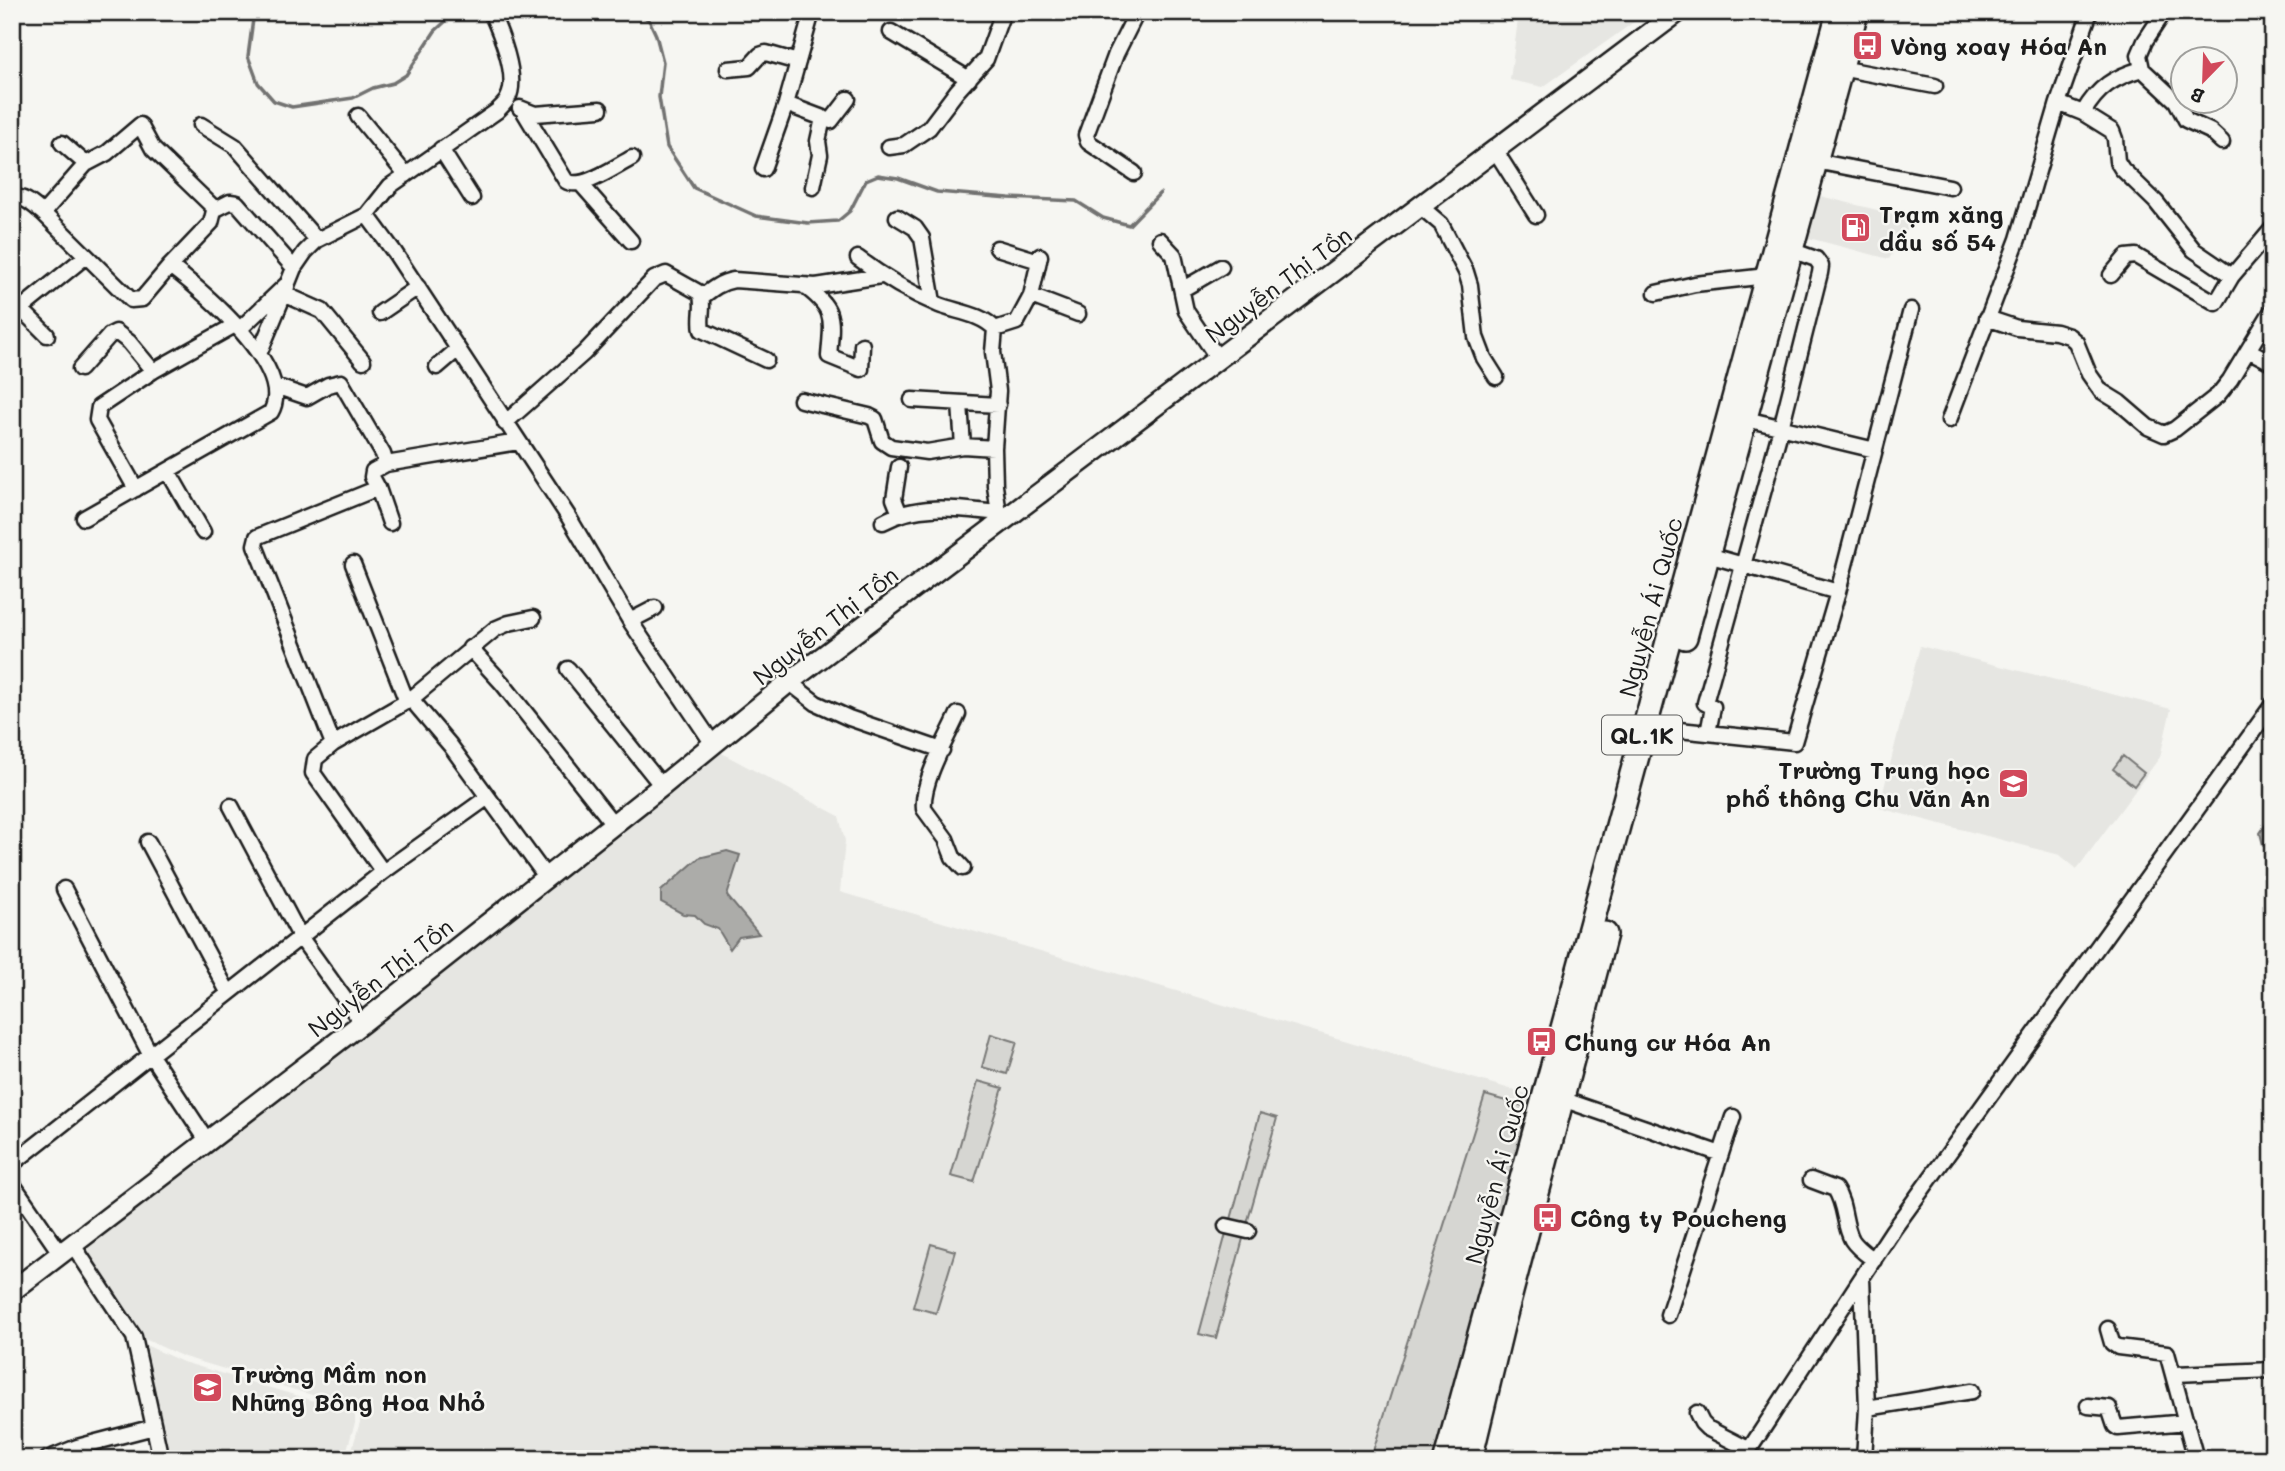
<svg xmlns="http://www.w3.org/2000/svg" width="2285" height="1471" font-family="Mali,sans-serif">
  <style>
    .built { fill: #e6e6e2 }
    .green { fill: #d6d6d2; stroke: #797977; stroke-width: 2 }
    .water { fill: #acaca9; stroke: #727271; stroke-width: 2 }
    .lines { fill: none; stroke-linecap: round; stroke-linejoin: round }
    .stream { stroke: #727271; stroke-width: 3.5 }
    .street-casing { stroke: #1c1c1c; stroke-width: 19 }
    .secondary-casing { stroke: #1c1c1c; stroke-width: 24 }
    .primary-casing { stroke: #1c1c1c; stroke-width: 28 }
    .street { stroke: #f6f6f2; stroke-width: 14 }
    .secondary { stroke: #f6f6f2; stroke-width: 19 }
    .primary { stroke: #f6f6f2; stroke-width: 23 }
    .labels { text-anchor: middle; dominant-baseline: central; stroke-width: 5; stroke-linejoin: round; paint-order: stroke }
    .shield { fill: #f6f6f2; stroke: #5d5d5c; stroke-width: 2 }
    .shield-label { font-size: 23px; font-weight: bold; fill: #1c1c1c }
    .poi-label { font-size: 24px; font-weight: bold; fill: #1c1c1c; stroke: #f6f6f2; text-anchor: start }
    .street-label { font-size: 24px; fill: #1c1c1c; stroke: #f6f6f2 }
  </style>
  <rect width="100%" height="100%" fill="#f6f6f2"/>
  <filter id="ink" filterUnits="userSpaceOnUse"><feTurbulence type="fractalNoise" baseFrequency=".0143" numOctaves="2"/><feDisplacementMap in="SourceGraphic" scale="14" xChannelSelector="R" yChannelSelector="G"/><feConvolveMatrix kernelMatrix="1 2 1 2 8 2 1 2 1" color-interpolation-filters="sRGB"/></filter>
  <g filter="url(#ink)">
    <path class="built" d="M1519,12H1648L1543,87L1510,80Z
      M1812,194L1914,219L1889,259L1801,236Z
      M1920,646L2171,709L2160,757L2077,869L2060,855L1879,808Z
      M716,750L839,816L845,841L840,892L1537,1097L1438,1459H359L350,1456L360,1422V1414L356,1408L184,1357L138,1336L79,1248Z
      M139,1342L183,1362L352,1412L355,1416V1423L344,1459H166Z"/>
    <path class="green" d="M2123,756L2144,773L2134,786L2113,769Z
      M991,1034L1017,1042L1007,1074L982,1067Z
      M978,1081L1003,1088L974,1182L951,1176Z
      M1485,1095L1534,1109L1438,1459H1388L1372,1454Z
      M1260,1113L1277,1118L1246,1227L1230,1223Z
      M1227,1230L1244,1235L1216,1338L1199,1334Z
      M931,1244L955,1251L936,1313L913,1307Z"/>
    <path class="water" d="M2273,814V848L2263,845L2260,833Z
      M727,851L740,855L727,896L759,934L739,937L730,949L718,929L704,924L695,915L683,914L661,902V891L699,858Z"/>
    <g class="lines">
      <path class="stream" d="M254,12L248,56L258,83L274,101L292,107L353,98L373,88L393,83L406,75L435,31L447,20L462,12
        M637,12L649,20L656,35L663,62L659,97L667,147L694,188L756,216L808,223L838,221L850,211L866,180L878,175L898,178L937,192L1009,198L1076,201L1103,218L1129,225L1160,193"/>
      <defs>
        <path id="street" d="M2164,12L2145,41L2139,55L2142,69L2176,101L2186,120L2210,131L2222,142
          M891,32L969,79
          M1840,68L1935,86
          M728,69L749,67L760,55L766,53L798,62
          M2058,103L2083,113L2112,131L2115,139L2117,161L2122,169L2156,202L2194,250L2232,276L2216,303L2136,256L2126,257L2111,275
          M786,104L823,118L818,141L820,155L813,187
          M520,108L535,114L600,109
          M523,110L566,181C582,191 616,166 632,158
          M2083,113C2098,87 2114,77 2142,69
          M358,116L406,175
          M823,118L831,121L848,99
          M201,125L235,146L317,240
          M62,143L86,164
          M889,147L904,145L929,128L957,91L986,59L1003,12
          M441,149L472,198
          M1495,150L1536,215
          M1815,161L1950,187
          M763,169L786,104L812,12
          M1134,173L1088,142L1086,135L1116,54L1137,12
          M581,184L631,241
          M12,197C25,196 34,206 43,213L131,300L142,299L170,266C201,290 296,368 271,412L84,518
          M1420,206L1441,224L1466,272L1470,285L1476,337L1484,358L1496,377
          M43,213L86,164L107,153L140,125L153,149L212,206L218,208L230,202L237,203L294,268
          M367,215L395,253L568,516L630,621L713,744
          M897,217L915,228L922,238L933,302
          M1160,240L1174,255L1186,311L1219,360
          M997,248L1039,261
          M858,258C883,277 910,293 939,305C957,312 982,314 995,329L993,352L998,391L994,448L995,486L1000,521
          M170,266L211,223L215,207
          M2232,276L2273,228
          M803,285C836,309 832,318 829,356L861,369L862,345
          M1183,289L1221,267
          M1656,293L1695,284L1767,276
          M284,294L322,311L363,361
          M1031,296L1040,256
          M702,297C712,289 721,282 734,280L816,286L881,276
          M21,309L47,335
          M380,313L418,287
          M12,316L86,256
          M1987,318L2017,328L2056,332L2069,336L2076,342L2089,374L2101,391L2119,402L2148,427L2164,434L2175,429L2218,395L2230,380L2273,309
          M240,329L288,283L294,268L305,252L317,240L367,215L390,186L497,111C501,107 506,103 508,98C519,77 500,32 491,12
          M995,329L1017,322L1031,296L1078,314
          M2248,350L2273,363
          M259,354L287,287
          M437,367L458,349
          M80,369L110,335L116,332L129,342L153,371
          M275,386L307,397L328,385L341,382L383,454L386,464
          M801,400L869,416L875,419L882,441L891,447L927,452L963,446L994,448
          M912,400L998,405
          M960,404L963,446
          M1746,419L1875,450
          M1949,420L2018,239L2058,103L2090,12
          M505,423L584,353L654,279L666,274L700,293C705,304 699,317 702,330L766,360
          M899,467L894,499L900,514
          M168,471L203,532
          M378,488L390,523
          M136,489L97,420L99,407L153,371L235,325
          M883,522C918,502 960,509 999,513
          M1708,555L1838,592
          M353,564L407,702
          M630,621L655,608
          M470,648L502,683L614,825
          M568,669L662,786
          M789,682L816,703L849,718L942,750
          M411,699L450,745L547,878
          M958,714C947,739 921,782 924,809L946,839L953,857L963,868
          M1660,728L1794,742L1838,592L1911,310
          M1708,733L1713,707L1705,703L1781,428L1820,273L1821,266L1816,259L1791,250
          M333,744L255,545L257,537L378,488L372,477L373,471L386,464L518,442
          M231,806L301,938L362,1023
          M148,842L228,992
          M383,872L313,773L315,759L333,744L411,699L495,629L509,623L533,618
          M64,889L150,1054L208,1142
          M1562,1099L1721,1154
          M12,1164L383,872L488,797
          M1811,1180L1835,1189C1846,1205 1843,1224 1852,1240C1857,1248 1866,1254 1874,1260
          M12,1183L61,1254
          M1226,1226L1248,1231
          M73,1245L134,1337L161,1459
          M1862,1278L1867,1408L1864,1459
          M1668,1315L1733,1117
          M2108,1329L2112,1343L2118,1347L2167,1353L2196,1459
          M2175,1374L2273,1370
          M2088,1406L2109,1408L2115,1426L2118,1428L2187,1422
          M1867,1408L1972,1391
          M1697,1413L1702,1423L1707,1428L1748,1449
          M47,1459L77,1447L154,1427
          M1743,1459L1893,1230L2273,704"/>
        <path id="secondary" d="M12,1291L362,1023L662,786L789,682L1678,12"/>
        <path id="primary" d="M1685,637L1856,12
          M1446,1459L1839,12
          M1470,1459L1502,1326L1605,934"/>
      </defs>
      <use href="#street" class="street-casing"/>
      <use href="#secondary" class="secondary-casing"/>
      <use href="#primary" class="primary-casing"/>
      <use href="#street" class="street"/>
      <use href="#secondary" class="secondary"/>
      <use href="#primary" class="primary"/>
    </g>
  </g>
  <defs>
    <symbol id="bus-square" viewBox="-11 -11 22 22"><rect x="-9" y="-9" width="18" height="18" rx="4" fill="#d1495b" stroke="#f6f6f2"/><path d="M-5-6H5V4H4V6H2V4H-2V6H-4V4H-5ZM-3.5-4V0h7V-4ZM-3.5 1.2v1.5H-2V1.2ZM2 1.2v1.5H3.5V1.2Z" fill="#fff"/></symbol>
    <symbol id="fuel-square" viewBox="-11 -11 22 22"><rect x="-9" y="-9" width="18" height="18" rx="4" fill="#d1495b" stroke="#f6f6f2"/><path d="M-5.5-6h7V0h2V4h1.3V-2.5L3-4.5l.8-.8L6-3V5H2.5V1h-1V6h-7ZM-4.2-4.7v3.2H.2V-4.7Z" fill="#fff"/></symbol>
    <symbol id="school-square" viewBox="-11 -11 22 22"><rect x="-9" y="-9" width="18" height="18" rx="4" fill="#d1495b" stroke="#f6f6f2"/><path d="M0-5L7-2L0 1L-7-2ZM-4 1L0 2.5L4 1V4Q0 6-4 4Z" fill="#fff"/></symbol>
  </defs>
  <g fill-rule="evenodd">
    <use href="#bus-square" x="1850" y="28" width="35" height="35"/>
    <use href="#fuel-square" x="1838" y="210" width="35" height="35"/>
    <use href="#school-square" x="1996" y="766" width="35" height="35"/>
    <use href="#bus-square" x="1524" y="1024" width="35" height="35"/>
    <use href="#bus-square" x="1530" y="1200" width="35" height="35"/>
    <use href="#school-square" x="190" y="1370" width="35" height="35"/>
  </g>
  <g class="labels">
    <rect class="shield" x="1602" y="715.5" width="80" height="39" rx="5"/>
    <g class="shield-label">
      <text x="1642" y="735">QL.1K</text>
    </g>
    <g class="poi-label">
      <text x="1890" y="45">Vòng xoay Hóa An</text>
      <text x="1879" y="213">Trạm xăng<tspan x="1879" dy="28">dầu số 54</tspan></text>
      <text x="1990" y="769" text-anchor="end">Trường Trung học<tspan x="1990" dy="28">phổ thông Chu Văn An</tspan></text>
      <text x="1564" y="1041">Chung cư Hóa An</text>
      <text x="1570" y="1217">Công ty Poucheng</text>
      <text x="231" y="1373">Trường Mầm non<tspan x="231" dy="28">Những Bông Hoa Nhỏ</tspan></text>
    </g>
    <g class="street-label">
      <text transform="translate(1278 284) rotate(-37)">Nguyễn Thị Tồn</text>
      <text transform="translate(1650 607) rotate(-75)">Nguyễn Ái Quốc</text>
      <text transform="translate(825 625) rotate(-38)">Nguyễn Thị Tồn</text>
      <text transform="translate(380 977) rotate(-38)">Nguyễn Thị Tồn</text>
      <text transform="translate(1496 1174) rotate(-75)">Nguyễn Ái Quốc</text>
    </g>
  </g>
  <rect width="2285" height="1471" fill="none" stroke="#f6f6f2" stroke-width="42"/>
  <rect x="21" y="21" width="2243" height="1429" fill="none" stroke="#1c1c1c" stroke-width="2.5" filter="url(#ink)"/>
  <g transform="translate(2204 80) rotate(203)"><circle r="33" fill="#f6f6f2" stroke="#9f9f9c" stroke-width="2"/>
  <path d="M0-5L12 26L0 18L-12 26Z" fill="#d1495b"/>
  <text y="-10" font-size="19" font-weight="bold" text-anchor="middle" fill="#1c1c1c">B</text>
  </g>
</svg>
